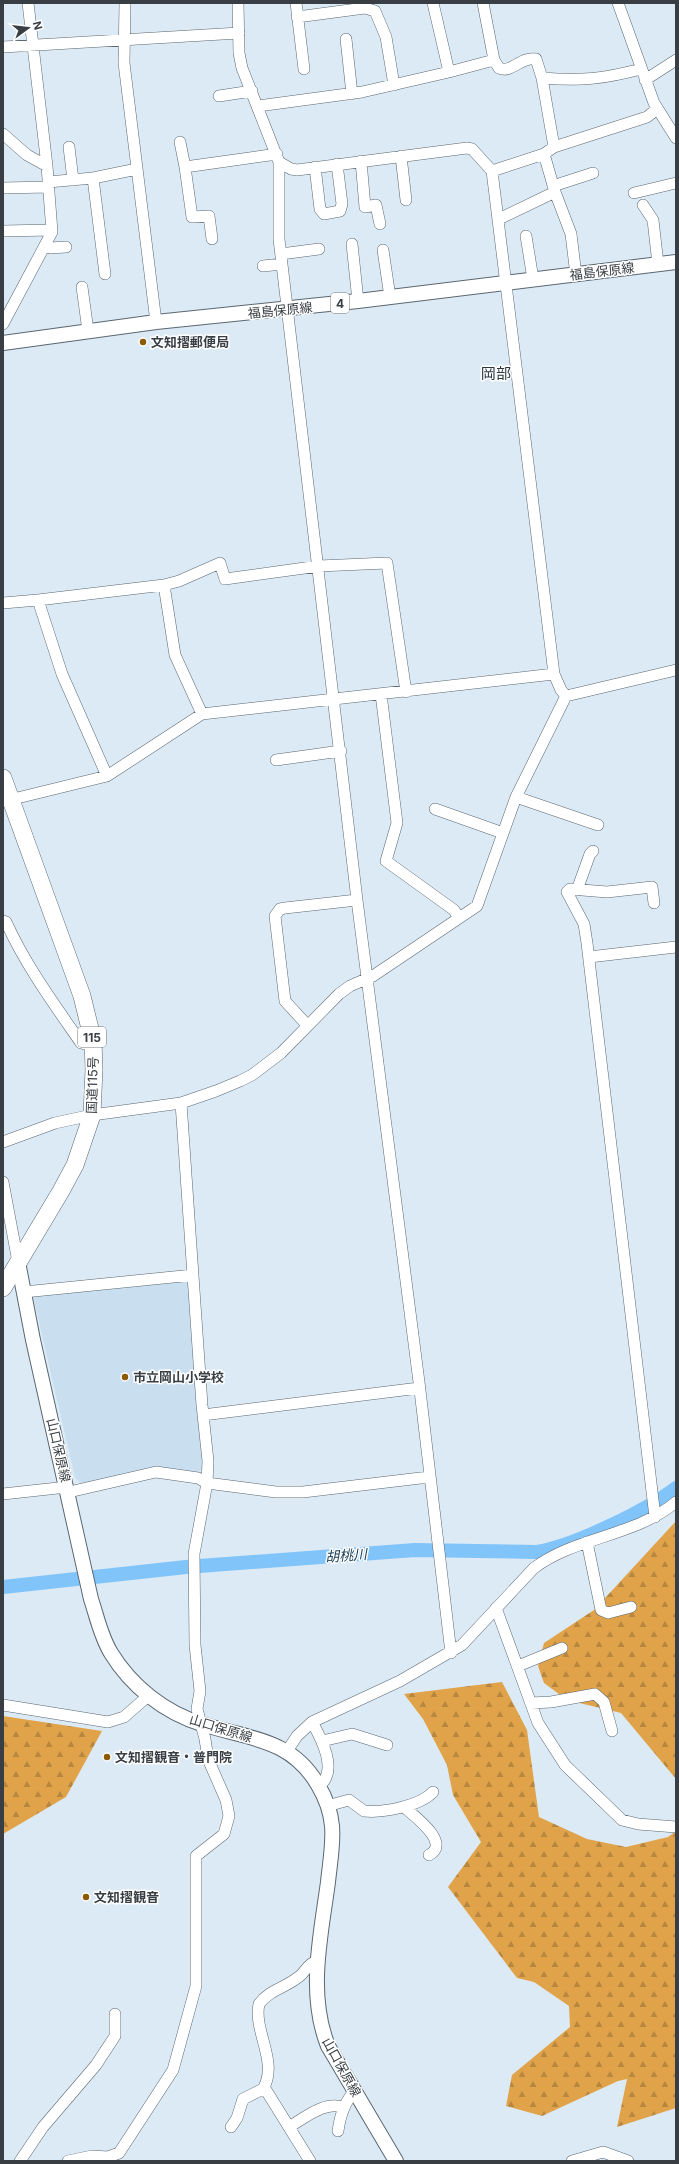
<svg xmlns="http://www.w3.org/2000/svg" width="679" height="2164" font-family="Inter,'Noto Sans JP',sans-serif">
  <style>
    .built { fill: #c9deef }
    .forest { fill: url(#forest-firs) }
    .lines { fill: none; stroke-linecap: round; stroke-linejoin: round }
    .river { stroke: #81c4f9; stroke-width: 14 }
    .minor-casing { stroke: #5a6771; stroke-width: 12 }
    .major-casing { stroke: #5a6771; stroke-width: 16 }
    .highway-casing { stroke: #5a6771; stroke-width: 18 }
    .minor { stroke: #fff; stroke-width: 11 }
    .major { stroke: #fff; stroke-width: 14 }
    .highway { stroke: #fff; stroke-width: 17 }
    .poi-dot { fill: #8a5b00; stroke: #fff; stroke-width: 1.5 }
    .labels { text-anchor: middle; dominant-baseline: central; stroke-width: 3; stroke-linejoin: round; paint-order: stroke }
    .shield { fill: #fff; stroke: #74787b; stroke-width: 1 }
    .shield-label { font-size: 12px; font-weight: bold; fill: #383e43 }
    .street-label { font-size: 13px; fill: #383e43; stroke: #fff }
    .poi-label { font-size: 13px; font-weight: bold; fill: #383e43; stroke: #fff; text-anchor: start }
    .water-label { font-size: 14px; font-style: italic; fill: #1c405b; stroke: #fff }
    .quarter-label { font-size: 15px; fill: #2b3740; stroke: #fff }
  </style>
  <defs>
    <pattern id="forest-firs" width="22" height="20" patternUnits="userSpaceOnUse"><rect width="22" height="20" fill="#e0a34a"/><path d="M5 1l3.5 6h-7zM16 11l3.5 6h-7z" fill="#b7863f"/></pattern>
  </defs>
  <rect width="100%" height="100%" fill="#dceaf6"/>
  <path class="built" d="M186,1280L190,1283L204,1459L203,1470L195,1473L80,1483L75,1477L33,1296Z"/>
  <path class="forest" d="M676,1521V1779L621,1713L567,1700L544,1683L538,1666L544,1643L594,1610Z
    M502,1682L527,1730L539,1817L587,1839L626,1847L668,1837L676,1831V2108L617,2127L627,2079L618,2081L542,2116L506,2106L512,2075L570,2027L569,2006L534,1982L517,1978L448,1887L481,1842L453,1795L447,1765L423,1719L404,1694Z
    M3,1716L102,1731L66,1797L3,1834Z"/>
  <g class="lines">
    <path class="river" d="M3,1587L186,1567L415,1550L537,1552C574,1546 645,1511 676,1488"/>
    <defs>
      <path id="minor" d="M125,3L124,63L156,322
        M238,3L239,53L242,68L279,162V239L357,900L285,908L280,909L275,916L285,1001L307,1025
        M296,3L304,69
        M433,3L449,72
        M483,3L494,60L499,68C511,74 521,56 536,59L542,78L554,147
        M618,3L654,103L676,138
        M297,17L365,8L375,11L386,37L394,85
        M346,39L352,94
        M3,47L239,33
        M542,78C582,81 603,79 641,69
        M645,80L676,60
        M219,96L252,91
        M258,106L362,92L449,72L494,60
        M3,134L27,155L47,166
        M180,142L185,167
        M69,147L73,180
        M401,156L406,200
        M361,161L365,207L376,205L380,224
        M279,162L291,169L297,170L467,148L472,149L492,171L554,674
        M315,167L320,209L324,214L340,211L342,204L337,164
        M492,171L544,154
        M93,178L105,274
        M48,182L93,178L137,169
        M553,186L593,173
        M3,188L48,187
        M634,193L676,183
        M643,205L653,220L658,264
        M499,219L555,192
        M3,231L51,230
        M526,236L533,279
        M212,239L209,216L192,217L185,167L277,154
        M352,244L358,301
        M45,245L50,248L66,247
        M383,250L390,297
        M281,254L319,249
        M263,266L282,264
        M576,275L571,234L555,192L544,154L554,147L647,117L657,109
        M82,287L88,331
        M3,324L52,232L47,166L28,3
        M164,585L175,655L202,714
        M38,600L164,585L179,581L220,563L225,579L319,566L387,563L406,692
        M3,603L38,600L62,674L107,776
        M381,694L397,823L386,861L454,910L459,918
        M276,760L341,751
        M516,797L598,825
        M5,801L107,776L202,714L554,674L561,690L566,696L676,670
        M435,809L503,833
        M577,890L590,854L593,851
        M357,900L419,1382L451,1653
        M654,903L652,887L607,892L570,889L567,892L584,924L587,943L655,1517
        M3,921L6,922C26,966 54,1004 81,1043L93,1046
        M589,957L676,947
        M3,1142L55,1123L92,1115L181,1103L216,1091L240,1081L252,1075L281,1053L339,994L350,986L373,976L477,906L516,797L566,696
        M3,1182L18,1262
        M24,1292L193,1275
        M203,1415L419,1388
        M69,1492L156,1472L198,1478L207,1483L276,1492H303L429,1477
        M3,1494L67,1487
        M587,1542L601,1610L608,1613L631,1607
        M496,1608L538,1723L565,1765L622,1820L638,1824L676,1827
        M518,1666L562,1648
        M531,1703L551,1702L595,1694L604,1702L612,1731
        M3,1705L108,1722L124,1717L148,1696
        M312,1722C321,1738 339,1771 319,1786
        M322,1741L352,1734L387,1745
        M287,1751L297,1736L312,1722L400,1681L462,1645L534,1568C577,1536 634,1537 676,1502
        M327,1806L349,1800L364,1811C383,1813 420,1806 433,1792
        M404,1807C413,1815 452,1843 429,1855
        M264,2087L310,2161
        M231,2127L237,2118L243,2099L263,2089C279,2062 253,2031 259,2004C270,1989 288,1987 301,1975C306,1970 310,1962 318,1961
        M289,2127C303,2119 327,2099 344,2108
        M338,2131C340,2116 344,2102 355,2091
        M20,2161L43,2127L96,2065L115,2036V2014
        M68,2161L92,2156L108,2157L119,2153L173,2070L196,1986V1856L224,1834L229,1816L226,1800L208,1759L205,1739L197,1709L200,1691L195,1645L194,1554L207,1483L208,1461L202,1405L181,1103
        M572,2161L603,2152L628,2161"/>
      <path id="major" d="M3,343L156,322L358,301L676,262
        M18,1262L33,1340L91,1599C97,1617 101,1637 111,1653C131,1686 165,1713 202,1724C248,1739 291,1738 318,1785C339,1820 332,1844 328,1882C321,1935 307,1993 328,2046L396,2161"/>
      <path id="highway" d="M3,778L82,996L93,1041L94,1069L92,1115L75,1165L61,1191L3,1288"/>
    </defs>
    <use href="#minor" class="minor-casing"/>
    <use href="#major" class="major-casing"/>
    <use href="#highway" class="highway-casing"/>
    <use href="#minor" class="minor"/>
    <use href="#major" class="major"/>
    <use href="#highway" class="highway"/>
  </g>
  <g class="poi-dot">
    <circle cx="143" cy="342" r="4"/>
    <circle cx="125" cy="1377" r="4"/>
    <circle cx="107" cy="1757" r="4"/>
    <circle cx="86" cy="1897" r="4"/>
  </g>
  <g class="labels">
    <g class="shield">
      <rect x="331" y="293" width="18" height="20" rx="3"/>
      <rect x="78" y="1027" width="28" height="20" rx="3"/>
    </g>
    <g class="shield-label">
      <text x="340" y="303">4</text>
      <text x="92" y="1037">115</text>
    </g>
    <g class="street-label">
      <text transform="translate(602 271) rotate(-7)">福島保原線</text>
      <text transform="translate(280 310) rotate(-6)">福島保原線</text>
      <text transform="translate(92 1085) rotate(-88)">国道115号</text>
      <text transform="translate(59 1450) rotate(77)">山口保原線</text>
      <text transform="translate(221 1728) rotate(17)">山口保原線</text>
      <text transform="translate(342 2067) rotate(61)">山口保原線</text>
    </g>
    <g class="poi-label">
      <text x="151" y="342">文知摺郵便局</text>
      <text x="133" y="1377">市立岡山小学校</text>
      <text x="115" y="1757">文知摺観音・普門院</text>
      <text x="94" y="1897">文知摺観音</text>
    </g>
    <g class="water-label">
      <text transform="translate(346 1555) rotate(-4)">胡桃川</text>
    </g>
    <g class="quarter-label">
      <text x="496" y="373">岡部</text>
    </g>
  </g>
  <rect width="679" height="2164" fill="none" stroke="#383e43" stroke-width="8"/>
  <g transform="translate(28 28) rotate(75)" stroke="#ffffff" stroke-width="3" paint-order="stroke">
  <path d="M0-3L7 15L0 10L-7 15Z" fill="#383e43"/>
  <text y="-6" font-size="11" font-weight="bold" text-anchor="middle" fill="#383e43">N</text>
  </g>
</svg>
